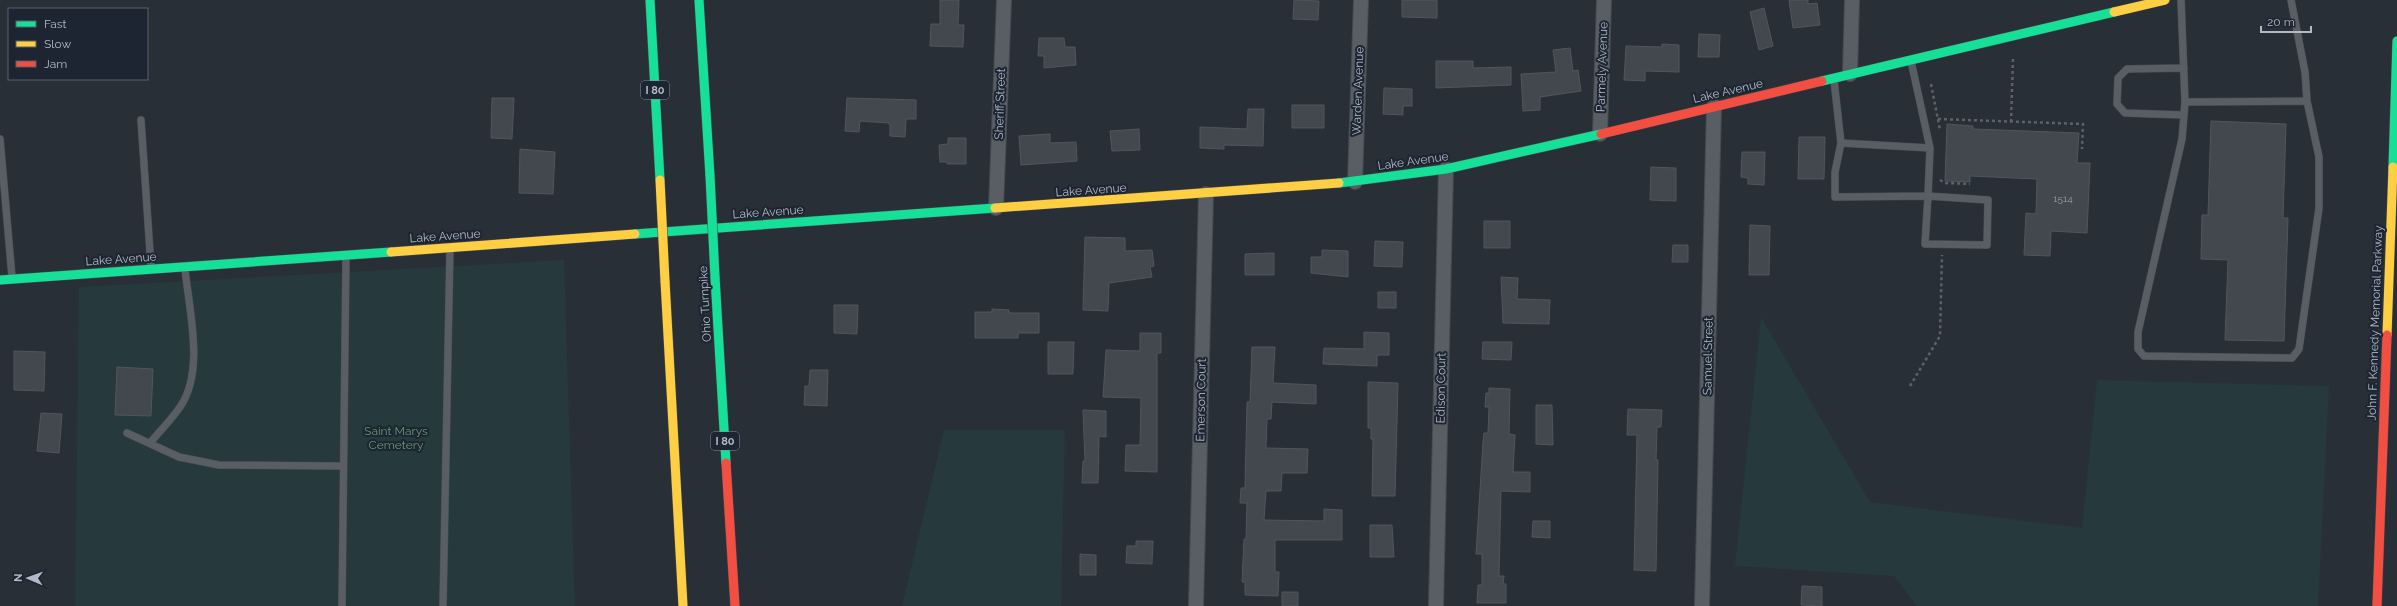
<svg xmlns="http://www.w3.org/2000/svg" width="2397" height="606" font-family="Raleway,sans-serif">
  <style>
    .green { fill: #26393c }
    .building { fill: #43484e; stroke: #51565e }
    .lines { fill: none; stroke-linecap: round; stroke-linejoin: round }
    .lane-casing { stroke: #474b51; stroke-width: 8 }
    .street-casing { stroke: #474b51; stroke-width: 16 }
    .fast-casing { stroke: #474b51; stroke-width: 10 }
    .slow-casing { stroke: #474b51; stroke-width: 10 }
    .jam-casing { stroke: #474b51; stroke-width: 10 }
    .path { stroke: #5c6268; stroke-width: 2.5; stroke-dasharray: 3 3; stroke-linecap: butt }
    .lane { stroke: #595d64; stroke-width: 7 }
    .street { stroke: #595d64; stroke-width: 14 }
    .fast { stroke: #16e098; stroke-width: 9 }
    .slow { stroke: #ffcf43; stroke-width: 9 }
    .jam { stroke: #f24e42; stroke-width: 9 }
    .fast-bridge-casing { stroke: #464a51; stroke-width: 10; stroke-linecap: butt }
    .slow-bridge-casing { stroke: #464a51; stroke-width: 10; stroke-linecap: butt }
    .fast-bridge { stroke: #16e098; stroke-width: 9 }
    .slow-bridge { stroke: #ffcf43; stroke-width: 9 }
    .labels { text-anchor: middle; dominant-baseline: central; stroke-width: 4; stroke-linejoin: round; paint-order: stroke }
    .number-label { font-size: 10px; fill: #969eaa }
    .shield { fill: #1c2531; stroke: #858d9b; stroke-width: 1 }
    .shield-label { font-size: 11px; font-weight: bold; fill: #b2bac8 }
    .street-label { font-size: 12px; fill: #b2bac8; stroke: #1c2531 }
    .park-label { font-size: 12px; fill: #699974; stroke: #1c2531 }
  </style>
  <rect width="100%" height="100%" fill="#292f36"/>
  <path class="green" d="M564,260L575,606H75L79,287Z
    M1761,317L1870,502L2082,528L2097,380L2329,386L2318,606H1917L1894,576L1735,566Z
    M944,430H1065L1061,606H902Z"/>
  <path class="building" d="M940,0H959L958,25H964L963,47L930,46L931,24H940Z
    M1294,0L1319,1L1318,20L1293,19Z
    M1402,0H1437V18L1402,17Z
    M1789,0H1808V4L1817,3L1820,25L1793,28Z
    M1764,8L1773,46L1759,50L1750,12Z
    M1699,34L1720,35L1719,57H1698Z
    M1039,38H1064L1065,47H1075L1076,65L1044,68V56H1038Z
    M1662,44L1679,45V72L1645,71V81L1624,80L1626,46L1662,47Z
    M1570,48L1573,71L1578,70L1581,91L1540,97V110L1523,111L1521,74L1556,72L1553,50Z
    M1436,61H1473V68L1511,67V85L1436,88Z
    M1384,88L1412,89V106H1403V115L1383,114Z
    M492,98H514L512,139L491,138Z
    M847,98L916,100V119H906L905,137L890,136V125L888,123L860,121L859,132L845,131Z
    M1292,105H1324V128H1292Z
    M1248,109H1264L1263,146L1224,145V149L1200,148V127L1247,129Z
    M2211,121L2286,124L2283,218H2288L2284,341L2225,340L2228,260L2201,259L2202,215H2208Z
    M1947,124L1973,126V129L2079,133L2077,163H2090L2087,233L2051,231L2050,256L2024,255L2026,213L2036,214L2037,179L1970,176V182L1945,181Z
    M1139,129L1140,150L1112,151L1110,131Z
    M1050,134V143L1076,142L1077,161L1021,165L1019,136Z
    M1799,137H1825L1824,179H1798Z
    M948,138H966V164H947V162H940L939,145L948,144Z
    M520,149L555,152L553,194L519,193Z
    M1742,152H1765L1764,185L1748,184V178L1741,177Z
    M1651,167L1676,168V201L1650,200Z
    M1484,221H1510V248H1484Z
    M1750,225L1770,226L1769,275H1749Z
    M1085,237L1125,238V251L1152,250L1154,266L1150,267L1152,277L1109,283L1108,311L1083,310Z
    M1375,241L1403,242L1402,267L1374,266Z
    M1673,245H1688V262H1672Z
    M1322,250L1348,251V277L1311,273V257H1322Z
    M1274,253V275H1245V254Z
    M1501,277L1518,278L1517,299L1550,300L1549,324L1503,323Z
    M1378,292H1396V308H1378Z
    M834,305H858L857,334L834,333Z
    M992,309L1009,310V313H1039V333H1018V338H975V312H992Z
    M1364,332L1389,333V355H1377V366L1323,364L1324,348L1364,349Z
    M1140,333H1161V353H1157V472L1125,471L1126,445H1140L1141,398L1103,397L1106,350L1140,351Z
    M1048,342H1074L1073,374H1048Z
    M1483,342H1512L1511,360L1482,359Z
    M1252,347H1275L1273,383L1316,385V404L1272,402L1271,419H1267L1266,448L1308,449L1307,473H1282L1281,491H1266L1264,520L1324,521V509L1342,510V540H1275V572H1279L1278,596L1245,595V582H1242L1244,539H1246L1247,503H1240L1241,488H1245L1247,402H1250Z
    M14,351L45,352L44,391L14,390Z
    M117,367L153,369L151,416L115,415Z
    M810,370H828L827,406L804,405L805,386H809Z
    M1368,382L1398,383L1395,496H1372L1373,439H1371V428H1368Z
    M1489,388L1510,389L1509,434L1515,435L1513,472H1530V492L1501,491L1499,576H1504L1503,584H1506V603H1477L1478,585H1482V554H1476L1483,442L1484,433H1488L1489,407H1485L1486,393H1489Z
    M1536,405H1552L1553,445L1536,444Z
    M1628,409L1662,410L1661,427H1657L1656,460H1658L1656,571L1634,570L1637,435H1627Z
    M1083,410L1106,411V437L1099,436L1098,483H1082L1083,461H1085Z
    M41,413L62,414L59,453L37,451Z
    M1533,521H1550V538L1532,537Z
    M1370,525H1392L1394,557H1370Z
    M1136,541H1153L1152,564L1126,563L1127,546H1136Z
    M1080,554L1096,555V575H1080Z
    M1802,586L1822,587V606L1801,605Z
    M1282,592H1298V606H1282Z"/>
  <g class="lines">
    <defs>
      <path id="lane" d="M2181,0L2185,102L2307,101L2305,72L2291,0
        M2184,68L2127,69L2118,78L2117,104L2125,113L2184,115
        M1834,80L1841,143L1930,148L1911,61
        M2185,102L2182,139L2138,332V349L2144,356L2292,358L2299,349L2319,208V157L2307,101
        M141,120L151,267
        M0,139L12,277
        M1841,143L1835,172V197L1928,196L1930,148
        M1928,196L1988,200L1987,245L1925,244Z
        M127,433L179,457L219,465L343,466
        M150,443C160,431 171,420 180,407C205,371 189,310 185,269
        M342,606L346,256
        M443,606L450,248"/>
      <path id="street" d="M1850,74L1852,0
        M1600,134L1604,0
        M1355,182L1361,0
        M996,208L1004,0
        M1196,606L1206,194
        M1436,606L1446,169
        M1702,606L1714,106"/>
      <path id="fast" d="M650,0L660,180
        M699,0L710,176
        M1822,81L2114,12
        M2393,167L2397,41
        M1339,183L1446,169L1601,134
        M635,234L995,208
        M715,277L726,463
        M0,280L391,252"/>
      <path id="slow" d="M2114,12L2165,0
        M995,208L1339,183
        M391,252L635,234
        M665,281L683,606
        M2387,335L2393,167"/>
      <path id="jam" d="M1601,134L1822,81
        M726,463L735,606
        M2377,606L2387,335"/>
    </defs>
    <use href="#lane" class="lane-casing"/>
    <use href="#street" class="street-casing"/>
    <use href="#fast" class="fast-casing"/>
    <use href="#slow" class="slow-casing"/>
    <use href="#jam" class="jam-casing"/>
    <path class="path" d="M1931,84L1940,130
      M1938,119L2083,124L2082,149
      M2011,122L2013,58
      M1940,180L1945,183L1970,184
      M1910,386L1940,336L1942,255"/>
    <use href="#lane" class="lane"/>
    <use href="#street" class="street"/>
    <use href="#fast" class="fast"/>
    <use href="#slow" class="slow"/>
    <use href="#jam" class="jam"/>
    <defs>
      <path id="fast-bridge" d="M710,176L715,277"/>
      <path id="slow-bridge" d="M660,180L665,281"/>
    </defs>
    <use href="#fast-bridge" class="fast-bridge-casing"/>
    <use href="#slow-bridge" class="slow-bridge-casing"/>
    <use href="#fast-bridge" class="fast-bridge"/>
    <use href="#slow-bridge" class="slow-bridge"/>
  </g>
  <g class="labels">
    <g class="number-label">
      <text x="2063" y="198">1514</text>
    </g>
    <g class="shield">
      <rect x="641" y="81" width="28" height="18" rx="3"/>
      <rect x="711" y="432" width="28" height="18" rx="3"/>
    </g>
    <g class="shield-label">
      <text x="655" y="90">I 80</text>
      <text x="725" y="441">I 80</text>
    </g>
    <g class="street-label">
      <text transform="translate(1602 67) rotate(-88)">Parmely Avenue</text>
      <text transform="translate(1358 91) rotate(-88)">Warden Avenue</text>
      <text transform="translate(1728 91) rotate(-13)">Lake Avenue</text>
      <text transform="translate(1000 104) rotate(-88)">Sheriff Street</text>
      <text transform="translate(1413 161) rotate(-8)">Lake Avenue</text>
      <text transform="translate(1091 190) rotate(-4)">Lake Avenue</text>
      <text transform="translate(768 212) rotate(-4)">Lake Avenue</text>
      <text transform="translate(445 236) rotate(-4)">Lake Avenue</text>
      <text transform="translate(121 259) rotate(-4)">Lake Avenue</text>
      <text transform="translate(705 304) rotate(-93)">Ohio Turnpike</text>
      <text transform="translate(2375 323) rotate(-88)">John F. Kennedy Memorial Parkway</text>
      <text transform="translate(1708 356) rotate(-89)">Samuel Street</text>
      <text transform="translate(1441 388) rotate(-89)">Edison Court</text>
      <text transform="translate(1201 400) rotate(-89)">Emerson Court</text>
    </g>
    <g class="park-label">
      <text x="396" y="431">Saint Marys<tspan x="396" dy="14">Cemetery</tspan></text>
    </g>
  </g>
  <rect x="8" y="8" width="140" height="72" fill="#1c2531" stroke="#58616d"/>
  <rect x="16" y="21" width="20" height="6" fill="#16e098" stroke="#58616d"/>
  <text x="44" y="28" font-size="12" fill="#b2bac8">Fast</text>
  <rect x="16" y="41" width="20" height="6" fill="#ffcf43" stroke="#58616d"/>
  <text x="44" y="48" font-size="12" fill="#b2bac8">Slow</text>
  <rect x="16" y="61" width="20" height="6" fill="#f24e42" stroke="#58616d"/>
  <text x="44" y="68" font-size="12" fill="#b2bac8">Jam</text>
  <g transform="translate(28 578) rotate(272)" stroke="#1c2531" stroke-width="3" paint-order="stroke">
  <path d="M0-3L7 15L0 10L-7 15Z" fill="#b2bac8"/>
  <text y="-6" font-size="11" font-weight="bold" text-anchor="middle" fill="#b2bac8">N</text>
  </g>
  <path d="M2261 26v6h50v-6" fill="none" stroke="#b2bac8" stroke-width="2"/>
  <text x="2267" y="26" font-size="12" fill="#b2bac8" stroke="#1c2531" stroke-width="3" paint-order="stroke">20 m</text>
</svg>
